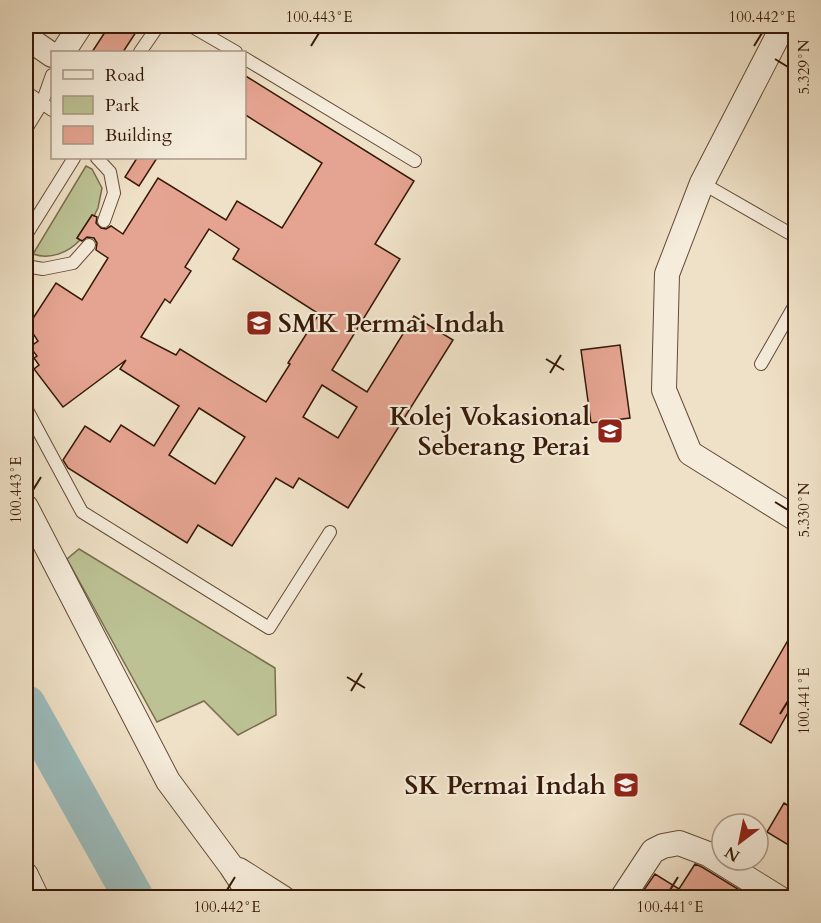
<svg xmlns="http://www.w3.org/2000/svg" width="821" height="923" font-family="Cardo,serif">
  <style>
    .green { fill: #bcc294; stroke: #796e4e; stroke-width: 1.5 }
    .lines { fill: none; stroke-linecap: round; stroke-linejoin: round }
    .river { stroke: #9cbcbc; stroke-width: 40 }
    .building { fill: #e5a491; stroke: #361907; stroke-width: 1.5; fill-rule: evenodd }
    .lane-casing { stroke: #644b37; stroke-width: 14 }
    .street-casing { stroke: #644b37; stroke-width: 26 }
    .lane { stroke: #f5ecdb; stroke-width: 12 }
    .street { stroke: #f5ecdb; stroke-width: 24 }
    .ticks { fill: none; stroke: #361907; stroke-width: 2 }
    .labels { text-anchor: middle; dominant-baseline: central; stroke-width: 4.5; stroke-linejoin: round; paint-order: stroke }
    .poi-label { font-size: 26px; font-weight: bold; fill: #361907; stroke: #f5ecdb; text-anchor: end }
    .neatline { fill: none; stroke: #361907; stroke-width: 2 }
    .ticks-label { font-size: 15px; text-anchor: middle; fill: #361907 }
  </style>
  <rect width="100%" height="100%" fill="#efe1c7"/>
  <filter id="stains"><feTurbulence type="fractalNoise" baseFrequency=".00333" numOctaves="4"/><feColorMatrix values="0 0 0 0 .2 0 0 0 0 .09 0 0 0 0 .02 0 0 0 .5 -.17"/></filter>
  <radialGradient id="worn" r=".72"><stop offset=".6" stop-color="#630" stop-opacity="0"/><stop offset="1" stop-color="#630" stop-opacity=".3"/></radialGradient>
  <path class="green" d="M86,166L92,169L102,188L98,208L94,216L92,215L77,238L80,240C68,253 50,260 33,254Z
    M79,549L275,668L276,715L238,735L204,701L157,722L67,559Z"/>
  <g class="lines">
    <path class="river" d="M26,705L134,898"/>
  </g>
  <path class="building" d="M109,26H140L123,52H92Z
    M244,75L414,181L375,244L400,259L332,370L367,392L414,316L453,340L348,508L299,478L293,488L276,478L232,546L198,525L187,543L68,468L63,460L85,426L110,442L121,425L154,446L179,406L120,369L126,360L63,407L34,369L39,365L34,358L37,356L30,347L38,341L28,326L56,283L82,300L108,258L96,250L97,243L94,238L87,237L82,241L77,238L92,215L97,217L96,223L101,228L106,229L111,226L123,234L158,178L226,220L237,201L282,228L322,163L244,114ZM209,229L239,249L233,259L319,314L288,363L290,364L266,402L180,349L176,355L141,337L165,299L170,303L191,271L185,267ZM322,385L357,407L338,438L303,417ZM199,408L245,437L215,484L169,455Z
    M137,158H157L139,186L125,177Z
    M620,345L630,418L591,423L581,350Z
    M795,628V700L771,743L740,724Z
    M784,803L795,810V849L767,832Z
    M695,864L702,867L751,897H639L655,874L679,889Z"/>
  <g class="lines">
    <defs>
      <path id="lane" d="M191,26L236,52
        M140,52L158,26
        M244,58L415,161
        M26,92L52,110
        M26,129L42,103L52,75
        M97,158L110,172L114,193L104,221
        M702,183L796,237
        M26,235L74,158
        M26,266L43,269L73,263L89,245
        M761,364L796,303
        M26,408L82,512L269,628L330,532"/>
      <path id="street" d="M783,26L702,183L667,274L664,390L690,453L796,519
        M26,37L52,55
        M63,52L80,26
        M26,507L168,781L231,866L252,898
        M239,870L283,898
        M26,875L37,898
        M622,898L653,851L663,846L679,843L708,854L779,898"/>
    </defs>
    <use href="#lane" class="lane-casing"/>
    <use href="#street" class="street-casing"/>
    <use href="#lane" class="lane"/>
    <use href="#street" class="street"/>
  </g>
  <path class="ticks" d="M311,46L319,33M754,46L762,33M775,59L788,67M546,359L564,370M550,373L561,355M33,490L41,477M775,502L788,510M347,677L365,688M351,691L362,673M780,714L788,701M227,890L235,877M670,890L678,877"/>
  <defs>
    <symbol id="school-square" viewBox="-11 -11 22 22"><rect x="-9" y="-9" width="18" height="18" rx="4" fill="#8f2418" stroke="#f5ecdb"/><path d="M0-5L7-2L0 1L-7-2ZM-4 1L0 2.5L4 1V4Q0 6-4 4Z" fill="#fff"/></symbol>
    <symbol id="university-square" viewBox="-11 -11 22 22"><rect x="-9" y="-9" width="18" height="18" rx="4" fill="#8f2418" stroke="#f5ecdb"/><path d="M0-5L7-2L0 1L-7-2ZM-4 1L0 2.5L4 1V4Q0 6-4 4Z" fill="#fff"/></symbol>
  </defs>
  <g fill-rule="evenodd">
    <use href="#school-square" x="244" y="308" width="30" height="30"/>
    <use href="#university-square" x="595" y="416" width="30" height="30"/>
    <use href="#school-square" x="611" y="770" width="30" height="30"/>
  </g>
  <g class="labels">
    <g class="poi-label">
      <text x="278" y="323" text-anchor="start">SMK Permai Indah</text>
      <text x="590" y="416">Kolej Vokasional<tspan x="590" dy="30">Seberang Perai</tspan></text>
      <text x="606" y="785">SK Permai Indah</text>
    </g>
  </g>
  <rect width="821" height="923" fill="none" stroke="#efe1c7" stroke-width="66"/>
  <rect x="51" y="51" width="195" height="108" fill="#f5ecdb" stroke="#a99886" stroke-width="1.5"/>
  <rect x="63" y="70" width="30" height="9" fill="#f5ecdb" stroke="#a99886" stroke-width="1.5"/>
  <text x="105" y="81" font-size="18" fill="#361907">Road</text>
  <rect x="63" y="96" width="30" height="18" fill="#bcc294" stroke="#a99886" stroke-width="1.5"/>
  <text x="105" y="111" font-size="18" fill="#361907">Park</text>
  <rect x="63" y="126" width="30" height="18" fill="#e5a491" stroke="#a99886" stroke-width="1.5"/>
  <text x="105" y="141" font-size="18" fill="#361907">Building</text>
  <g transform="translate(740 842) rotate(212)"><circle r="28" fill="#f5ecdb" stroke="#a99886" stroke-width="1.5"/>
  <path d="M0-4.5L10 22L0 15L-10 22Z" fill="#8f2418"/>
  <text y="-9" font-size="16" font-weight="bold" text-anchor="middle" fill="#361907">N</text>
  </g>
  <rect x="33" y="33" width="755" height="857" class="neatline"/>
  <g class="ticks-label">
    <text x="319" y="22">100.443°E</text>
    <text x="762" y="22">100.442°E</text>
    <text transform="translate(804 67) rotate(-90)" y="5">5.329°N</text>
    <text transform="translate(16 490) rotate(-90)" y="5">100.443°E</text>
    <text transform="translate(804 510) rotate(-90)" y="5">5.330°N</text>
    <text transform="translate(804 701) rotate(-90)" y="5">100.441°E</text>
    <text x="227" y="912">100.442°E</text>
    <text x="670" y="912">100.441°E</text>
  </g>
  <rect width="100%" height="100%" filter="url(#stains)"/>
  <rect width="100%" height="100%" fill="url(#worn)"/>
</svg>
